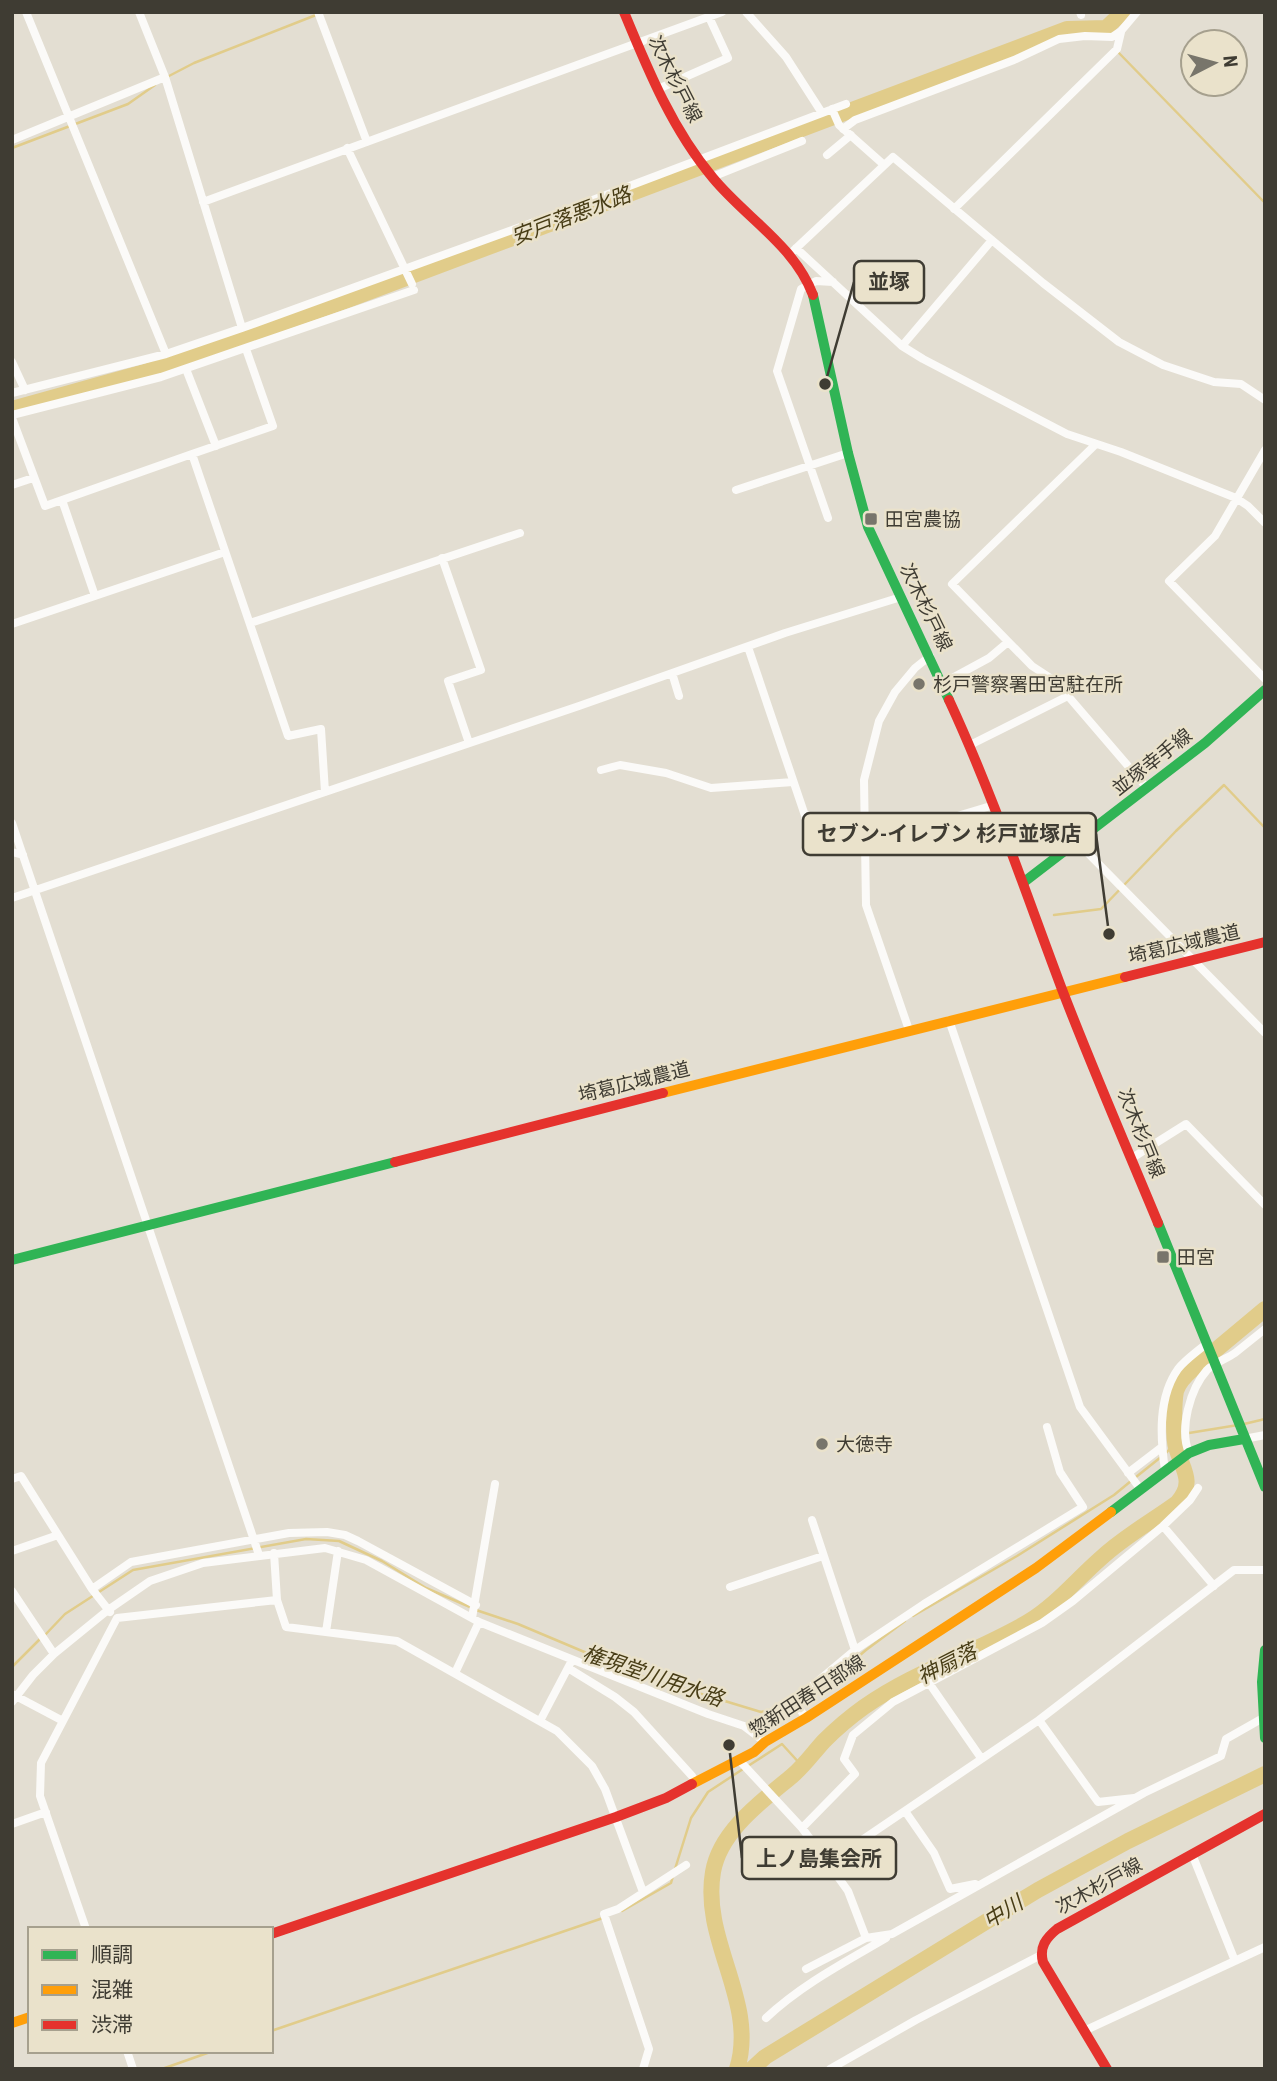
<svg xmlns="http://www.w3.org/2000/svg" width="1277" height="2081" font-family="'Roboto Condensed','Noto Sans JP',sans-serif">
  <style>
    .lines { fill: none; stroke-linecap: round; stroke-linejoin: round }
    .stream { stroke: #e1cc8a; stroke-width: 2.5 }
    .river { stroke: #e1cc8a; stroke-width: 16 }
    .street { stroke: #fbfaf8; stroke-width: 8 }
    .fast { stroke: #30b455; stroke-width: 10 }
    .slow { stroke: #ff9f0a; stroke-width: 10 }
    .jam { stroke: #e5322d; stroke-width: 10 }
    .poi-dot { fill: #78756b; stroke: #eae2cb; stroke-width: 2.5 }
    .labels { text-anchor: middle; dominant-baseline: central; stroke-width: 5; stroke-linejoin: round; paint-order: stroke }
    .street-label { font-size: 19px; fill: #3f3c33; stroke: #eae2cb }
    .poi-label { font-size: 19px; fill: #3f3c33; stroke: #eae2cb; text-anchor: start }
    .water-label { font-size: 21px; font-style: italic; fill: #483d16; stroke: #eae2cb }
    .leader { fill: none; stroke: #3f3c33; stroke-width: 2.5 }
    .callout-dot { fill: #3f3c33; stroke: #eae2cb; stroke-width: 2.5 }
    .callout { fill: #eae2cb; stroke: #3f3c33; stroke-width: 2.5 }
    .callout-label { font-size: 21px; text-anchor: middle; font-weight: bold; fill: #3f3c33 }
  </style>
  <rect width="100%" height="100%" fill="#e3ded2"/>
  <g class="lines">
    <path class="stream" d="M1093,27L1101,35
      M1118,52L1265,203
      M167,77L194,63L316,15
      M12,148L128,104L155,85
      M1054,915L1101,909L1176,831L1224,785L1265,828
      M1244,1424L1265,1419
      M1189,1433L1238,1425
      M1166,1453L1183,1435
      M1136,1477L1161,1457
      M476,1610L518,1624L639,1675L761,1712L806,1701L866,1650L905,1621
      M913,1616L1017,1556L1114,1495L1131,1481
      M45,1635L65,1614L133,1570L306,1539L339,1541L382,1561L426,1588L470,1607
      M12,1667L40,1639
      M748,1766L782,1744L802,1766
      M675,1869L691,1818L708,1792L743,1769
      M622,1911L671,1883L673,1876
      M271,2031L603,1918
      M162,2069L213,2051"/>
    <path class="river" d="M12,409L145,372L345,301L1067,29L1106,28L1123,12
      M737,2069C758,2002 701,1941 713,1872C720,1831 762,1801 792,1776C804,1766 813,1753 824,1741C836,1729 850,1717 864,1707C915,1671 975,1653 1028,1622C1056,1605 1076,1580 1100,1559C1123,1537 1151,1522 1177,1503C1196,1482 1182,1469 1176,1447C1173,1437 1174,1401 1176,1391C1179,1382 1186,1375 1193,1369L1265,1309
      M752,2069L765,2057L1038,1890L1128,1841L1265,1774"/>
    <path class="street" d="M26,12L166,354
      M139,12L165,77L242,328
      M318,12L367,142
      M746,12L786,57L822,113
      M1080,12L1081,15
      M658,89L728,58L709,17
      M832,109L839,125L883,164
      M843,129L855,120L1014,60L1059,39L1085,36L1112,37L1121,31L1137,12
      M12,140L165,77
      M347,148L412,284
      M827,155L851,135
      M712,177L802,141
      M203,202L722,12
      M954,209L1117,49L1121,32
      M796,248L902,346L923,359L1067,434L1121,452L1236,498L1248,506L1265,523
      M790,254L893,157L1043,283L1119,342L1163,365L1214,382L1241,384L1265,400
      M902,346L992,240
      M12,362L25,390
      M186,369L216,446
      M12,393L166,354L242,328L545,218L846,104
      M12,415L161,377L414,290
      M12,418L45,506L192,454L288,736L321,729L325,792
      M1096,444L952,584L1032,666L1055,681L1068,696L1147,788
      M1265,450L1215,536L1169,581L1265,679
      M192,454L273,426L246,349
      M12,485L33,478
      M736,490L848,453
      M62,500L95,596
      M828,518L777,371L801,289L816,281L833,282
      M442,558L481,670L448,681L469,743
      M250,623L520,533
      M12,624L225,552
      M748,647L817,851L864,844L994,805
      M672,673L679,696
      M943,683L989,658L1008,642
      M970,745L1068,696
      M601,770L620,765L666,773L711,788L793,782
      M12,823L259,1555
      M1078,843L1265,1033
      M12,852L23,855
      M12,898L579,706L785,633L901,597
      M949,1020L1080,1407L1141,1490
      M909,1030L866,905L864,780L879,721L895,692L915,668L930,656
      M1132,1158L1186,1124L1265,1205
      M1244,1439L1265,1435
      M1189,1453C1179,1429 1190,1389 1207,1370C1214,1363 1226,1359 1235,1353C1245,1345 1255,1337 1265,1329
      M1165,1470C1160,1437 1158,1397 1178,1369C1186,1359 1197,1352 1207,1343
      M1128,1473L1162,1447
      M12,1479L21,1476L92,1589L110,1612
      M1163,1526L1214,1586
      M12,1551L58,1535
      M274,1553L277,1600L286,1627L397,1641L557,1731L592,1766L605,1789L643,1892
      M730,1587L823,1556
      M92,1589L131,1562L289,1533L327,1532L345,1535L358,1541L476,1605
      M12,1591L54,1654
      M472,1618L495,1484
      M326,1632L338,1551
      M855,1650L924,1604L1083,1507L1060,1472L1047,1427
      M568,1668L615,1697L634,1712L692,1776L696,1783
      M455,1673L479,1622
      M929,1683L981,1758
      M12,1694L63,1721
      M12,1702L33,1675L54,1654L108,1610L150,1581L203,1563L325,1548L366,1560L479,1622L708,1714L744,1726L765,1742
      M806,1718L794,1701L855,1650L812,1520
      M1039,1720L1098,1802L1134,1798
      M540,1721L570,1664
      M739,1760L802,1828L828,1863L848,1891L866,1938
      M905,1811L934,1853L950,1889L975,1884
      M12,1824L46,1812
      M802,1828L855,1774L844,1759L853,1735L893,1702L1042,1623L1073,1601L1163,1526L1190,1500L1198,1488
      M1192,1854L1235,1961
      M828,1863L1039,1720L1234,1570H1265
      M86,1929L40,1796L41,1763L117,1618L277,1600
      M806,1969L866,1938L892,1934L1144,1793L1221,1756L1226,1739L1263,1718
      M766,2018C801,1985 845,1962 886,1938
      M1084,2031L1265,1947
      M127,2051L133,2069
      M643,2069L649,2049L604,1914L618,1909L686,1865
      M830,2069L916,2020L1041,1955"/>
    <path class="fast" d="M813,295L848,453L868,527L949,700
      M1024,882L1205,743L1265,690
      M1158,1223L1265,1487
      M12,1260L395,1162
      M1111,1512L1189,1453L1209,1445L1244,1439
      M1265,1650L1262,1682L1265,1738"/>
    <path class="slow" d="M663,1093L1125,977
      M692,1784L754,1752L765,1742L806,1718L1036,1568L1111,1512
      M12,2023L30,2017"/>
    <path class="jam" d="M624,12C648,70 672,129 713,178C746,218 794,245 813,295
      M949,700C993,795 1026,894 1063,992C1093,1070 1126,1146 1158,1223
      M1125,977L1265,942
      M395,1162L663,1093
      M271,1934L616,1817L666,1798L692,1784
      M1107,2069L1043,1962C1039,1947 1046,1938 1057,1929L1265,1814"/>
  </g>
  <g class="poi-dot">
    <rect x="864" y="512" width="14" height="14" rx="3.5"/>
    <circle cx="919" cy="684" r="7"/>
    <rect x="1156" y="1250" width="14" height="14" rx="3.5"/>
    <circle cx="822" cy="1444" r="7"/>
  </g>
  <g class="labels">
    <g class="street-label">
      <text transform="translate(675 79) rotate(63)">次木杉戸線</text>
      <text transform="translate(926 607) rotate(64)">次木杉戸線</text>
      <text transform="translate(1152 762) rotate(-38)">並塚幸手線</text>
      <text transform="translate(1184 944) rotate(-13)">埼葛広域農道</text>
      <text transform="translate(634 1082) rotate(-14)">埼葛広域農道</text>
      <text transform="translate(1141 1133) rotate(68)">次木杉戸線</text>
      <text transform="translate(807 1696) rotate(-33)">惣新田春日部線</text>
      <text transform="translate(1099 1886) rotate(-29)">次木杉戸線</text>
    </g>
    <g class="poi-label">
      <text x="885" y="519">田宮農協</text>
      <text x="933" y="684">杉戸警察署田宮駐在所</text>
      <text x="1177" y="1257">田宮</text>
      <text x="836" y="1444">大徳寺</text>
    </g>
    <g class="water-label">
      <text transform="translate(571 216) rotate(-21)">安戸落悪水路</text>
      <text transform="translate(947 1664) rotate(-27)">神扇落</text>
      <text transform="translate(653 1676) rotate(19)">権現堂川用水路</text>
      <text transform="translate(1003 1912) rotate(-32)">中川</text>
    </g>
  </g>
  <path class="leader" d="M825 384L854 282M1109 934L1096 834M729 1745L742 1858"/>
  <g class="callout-dot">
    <circle cx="825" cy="384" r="7"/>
    <circle cx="1109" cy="934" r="7"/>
    <circle cx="729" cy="1745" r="7"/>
  </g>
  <g class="callout">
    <rect x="854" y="261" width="70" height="42" rx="7"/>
    <rect x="803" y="813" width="293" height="42" rx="7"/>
    <rect x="742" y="1837" width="154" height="42" rx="7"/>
  </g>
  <g class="callout-label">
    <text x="889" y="289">並塚</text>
    <text x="949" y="841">セブン-イレブン 杉戸並塚店</text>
    <text x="819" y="1866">上ノ島集会所</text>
  </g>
  <rect width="1277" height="2081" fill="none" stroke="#3f3c33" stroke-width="28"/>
  <rect x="28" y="1927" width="245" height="126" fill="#eae2cb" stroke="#a6a08e" stroke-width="2"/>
  <rect x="42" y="1950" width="35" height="10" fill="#30b455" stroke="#a6a08e" stroke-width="2"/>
  <text x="91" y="1962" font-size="21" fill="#3f3c33">順調</text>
  <rect x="42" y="1985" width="35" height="10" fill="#ff9f0a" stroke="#a6a08e" stroke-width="2"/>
  <text x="91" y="1997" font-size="21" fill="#3f3c33">混雑</text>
  <rect x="42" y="2020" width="35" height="10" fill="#e5322d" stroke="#a6a08e" stroke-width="2"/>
  <text x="91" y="2032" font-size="21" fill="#3f3c33">渋滞</text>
  <g transform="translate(1214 63) rotate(84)"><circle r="33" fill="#eae2cb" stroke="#a6a08e" stroke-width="2"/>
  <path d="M0-5L12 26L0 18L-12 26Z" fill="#78756b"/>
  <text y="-10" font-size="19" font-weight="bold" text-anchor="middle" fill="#3f3c33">N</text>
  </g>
</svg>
